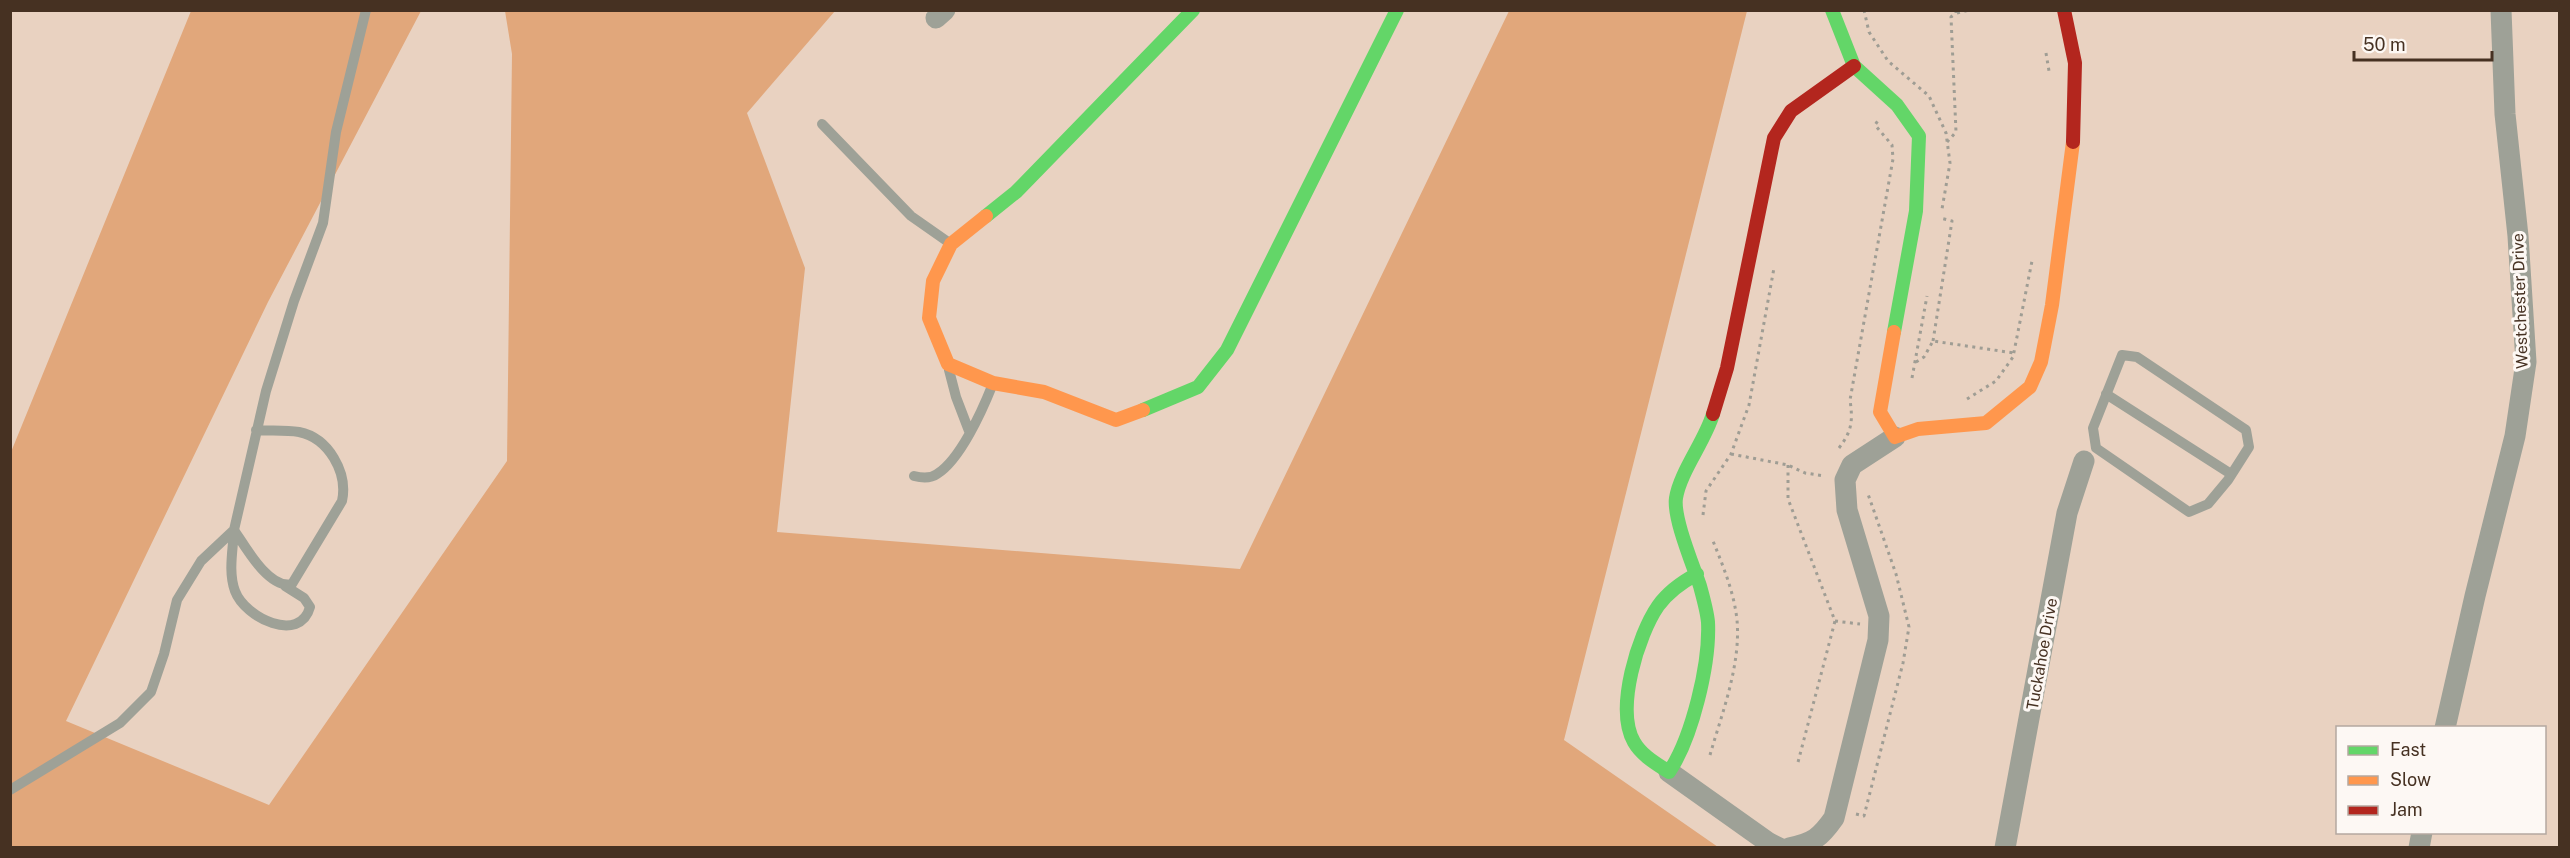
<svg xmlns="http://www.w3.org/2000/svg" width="2570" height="858" font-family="'Public Sans',sans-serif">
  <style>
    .forest { fill: #e1a77b }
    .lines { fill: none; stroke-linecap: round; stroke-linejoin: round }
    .path { stroke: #9f9d94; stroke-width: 3; stroke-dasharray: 3 4.5; stroke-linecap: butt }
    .lane { stroke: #9ea197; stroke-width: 10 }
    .street { stroke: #9ea197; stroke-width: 21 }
    .fast { stroke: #63d668; stroke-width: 14 }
    .slow { stroke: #ff974d; stroke-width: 14 }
    .jam { stroke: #b3261e; stroke-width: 14 }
    .labels { text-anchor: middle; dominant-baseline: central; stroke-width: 6; stroke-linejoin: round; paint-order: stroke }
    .street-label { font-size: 16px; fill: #463122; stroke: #fdf8f4 }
  </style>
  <rect width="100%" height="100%" fill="#e9d2c1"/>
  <path class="forest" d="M191,11H421L268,302L66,721L269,805L507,461L512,54L505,11H835L747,113L805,268L777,532L1240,569L1509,11H1747L1564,740L1718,847L11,848V452Z"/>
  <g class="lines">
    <path class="path" d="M1864,10L1869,32L1888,61L1929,96L1946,133L1950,163L1942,209
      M1957,13L1970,10
      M2046,53L2049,71
      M1947,142L1956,132L1951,17L1956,13V10
      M1933,341L1952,221L1940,218
      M1916,362L1924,357L1933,341L2014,353
      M1912,378L1927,296
      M1967,399L1996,381L2013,357L2032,261
      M1839,448C1852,431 1853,421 1850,400L1893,159L1892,145L1875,125L1879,119
      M1731,454L1788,465L1805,473L1825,476
      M1788,465V499L1835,621L1797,766
      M1703,515L1706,491L1731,454L1749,405L1774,268
      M1835,621L1860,624
      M1710,755C1722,713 1741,665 1737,620C1734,592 1723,566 1713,541
      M1856,814L1864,816L1903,663L1909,627L1896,574L1868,494L1866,493"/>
    <path class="lane" d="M822,124L911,216L951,244
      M2122,355L2137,357L2246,430L2249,447L2228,480L2208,504L2189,512L2096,448L2093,428Z
      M949,370L956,397L969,431
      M2106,394L2231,474
      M914,476C922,478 930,479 937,474C960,460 982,411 992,386
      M234,530C245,546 269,590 292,584L342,501C348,473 329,438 299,432C285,430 270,431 256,430
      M234,530C233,550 228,572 235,591C245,618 300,644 310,607L304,598L285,586
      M10,790L120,723L151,692L164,654L177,600L201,561L234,530L266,391L294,301L323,223L336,132L366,10"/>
    <path class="street" d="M936,18L945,10
      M2445,728L2475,596L2515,436L2526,362L2518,236L2505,114L2501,10
      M1669,772L1769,843L1779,848
      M1789,848C1813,843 1820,838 1834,818L1878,640L1879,616L1847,510L1845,480L1852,465L1895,437
      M2005,848L2067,513L2084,461
      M2419,848L2422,832"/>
    <path class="fast" d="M1832,10L1854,66L1897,105L1919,136L1916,211L1894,332
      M986,216L1016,192L1193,10
      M1143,410L1198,387L1227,350L1397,10
      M1697,574C1682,582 1668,592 1658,606C1638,635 1615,709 1634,742C1642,756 1657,764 1669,772C1692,738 1710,664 1708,622C1707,611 1703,597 1700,586C1693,565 1673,518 1676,498C1680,472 1705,441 1713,414"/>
    <path class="slow" d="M986,216L951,244L933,281L929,318L948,364L993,383L1044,392L1116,420L1143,410
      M1894,332L1880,412L1895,437L1918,429L1986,423L2030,387L2041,362L2052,305L2073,142"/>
    <path class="jam" d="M2064,10L2075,63L2073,142
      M1713,414L1727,368L1774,138L1791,111L1854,66"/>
  </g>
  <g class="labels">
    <g class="street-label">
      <text transform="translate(2520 301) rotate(-92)">Westchester Drive</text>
      <text transform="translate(2042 654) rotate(-80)">Tuckahoe Drive</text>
    </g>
  </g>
  <rect width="2570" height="858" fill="none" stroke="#463122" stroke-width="24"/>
  <rect x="2336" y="726" width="210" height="108" fill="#fdf8f4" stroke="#b4a8a0" stroke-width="1.5"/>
  <rect x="2348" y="746" width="30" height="9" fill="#63d668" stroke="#b4a8a0" stroke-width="1.5"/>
  <text x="2390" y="756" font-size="18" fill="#463122">Fast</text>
  <rect x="2348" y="776" width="30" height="9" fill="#ff974d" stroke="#b4a8a0" stroke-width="1.5"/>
  <text x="2390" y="786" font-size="18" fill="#463122">Slow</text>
  <rect x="2348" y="806" width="30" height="9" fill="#b3261e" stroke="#b4a8a0" stroke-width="1.5"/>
  <text x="2390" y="816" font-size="18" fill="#463122">Jam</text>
  <path d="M2354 51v9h138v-9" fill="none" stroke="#463122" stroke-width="3"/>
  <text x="2363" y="51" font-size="18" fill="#463122" stroke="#fdf8f4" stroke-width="4.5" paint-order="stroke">50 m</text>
</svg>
